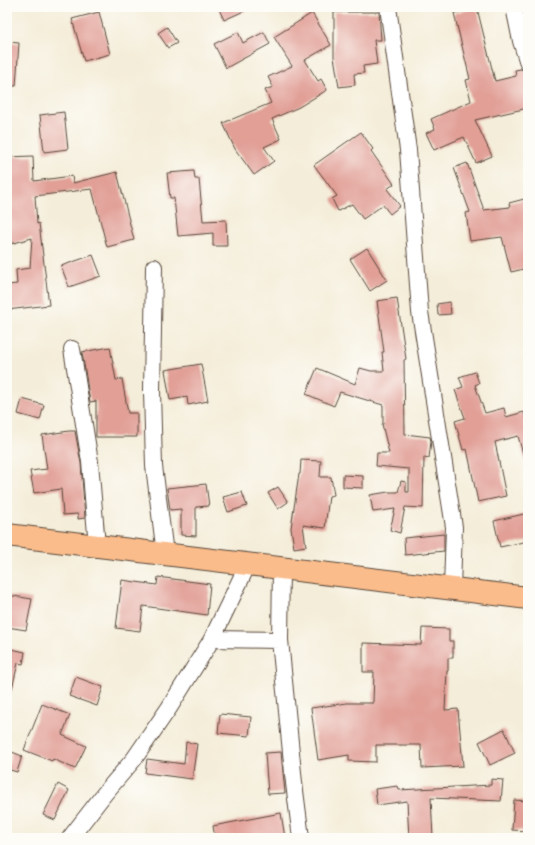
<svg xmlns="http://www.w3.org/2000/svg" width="535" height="845" font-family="Delius,sans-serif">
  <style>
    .building { fill: #e19f96 }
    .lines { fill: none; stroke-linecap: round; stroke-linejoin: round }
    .street-casing { stroke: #57473a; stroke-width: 18 }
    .primary-casing { stroke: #57473a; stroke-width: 24 }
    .street { stroke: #fff; stroke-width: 16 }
    .primary { stroke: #fabc8b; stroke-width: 22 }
  </style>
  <rect width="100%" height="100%" fill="#fdfcf7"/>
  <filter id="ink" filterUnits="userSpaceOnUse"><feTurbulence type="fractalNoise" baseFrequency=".025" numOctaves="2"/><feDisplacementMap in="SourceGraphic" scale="8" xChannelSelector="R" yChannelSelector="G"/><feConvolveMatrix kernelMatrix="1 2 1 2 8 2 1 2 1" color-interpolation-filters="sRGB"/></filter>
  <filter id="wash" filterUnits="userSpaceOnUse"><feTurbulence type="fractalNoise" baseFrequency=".012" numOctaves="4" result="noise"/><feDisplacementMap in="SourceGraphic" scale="16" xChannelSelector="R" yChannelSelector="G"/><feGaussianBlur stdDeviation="0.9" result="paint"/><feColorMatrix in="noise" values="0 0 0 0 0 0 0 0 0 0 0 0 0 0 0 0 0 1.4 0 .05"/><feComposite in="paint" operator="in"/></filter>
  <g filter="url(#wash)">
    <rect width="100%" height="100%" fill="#f4edd9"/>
    <g id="blocks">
      <path class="building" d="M218,7H253L224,20Z
        M477,8L495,81L516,76L515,70L521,69L528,72V108L475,120L492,156L476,163L464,137L434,150L426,133L435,129L431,119L471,101L466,80L470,79L454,13Z
        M99,12L110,54L84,61L72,19Z
        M334,12H379L381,40H374L377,64L363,66L364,73L354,74L355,85L339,87L334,57Z
        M312,13L331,45L305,60L318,81L321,79L327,90L299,107L272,119L281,139L264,147L274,161L254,175L235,149L223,123L271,103L265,90L273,87L268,77L292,66L274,37Z
        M167,27L177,43L168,48L158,33Z
        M238,32L243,43L264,32L270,44L226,68L214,44Z
        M7,42L19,43L16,86H7Z
        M64,112L68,149L44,152L40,115Z
        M361,132L373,149L371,151L394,184L387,189L400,206L390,214L383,205L363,219L352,204L338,211L332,199L337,196L314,165Z
        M33,156L34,181L72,176L73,183L117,172L134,240L107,247L92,189L35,196L37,224L39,223L49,305L7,310V285L17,284L16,270L30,268L32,238L7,245V157Z
        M467,163L484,210L510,207L509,203L528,198V268L511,272L502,237L470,241L466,213L470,212L454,168Z
        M194,171L195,179H199L203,221L226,220L227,246H213V233L178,236L174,198H170L167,173Z
        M367,248L387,280L370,291L350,259Z
        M93,255L101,276L69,287L61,266Z
        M397,298L406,359L404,360L405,434L430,437L431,441L429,458L424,457L423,508L405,507L400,533L390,530L395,509L373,512L370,495L388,492H398L401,481L406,482V492H409V469L376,466L377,453H389L382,424H383V405L340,392L334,406L306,394L317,368L355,384L360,368L371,371H384L382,352H384L377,301Z
        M450,302L451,314L438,315L437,304Z
        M110,347L116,380L122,379L128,413H137V437H96V401L90,402L82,352Z
        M201,364L208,401L188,405L187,397L170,400L165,370Z
        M475,372L479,383L475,385L485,413L504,408L506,417L524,412L528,424V460L525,461L518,436L495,442L506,496L478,502L467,449L463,450L455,421L465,418L455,390L463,387L459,377Z
        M22,399L44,405L40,420L18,414Z
        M69,431H75L81,463L85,518L78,519V514L63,515L61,489L34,493L30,471L47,469L42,435Z
        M301,460L321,461L320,477H331L334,495L329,496L325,528L303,525L306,546L294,548L291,528L299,474H300Z
        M343,475L363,476V488L343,487Z
        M206,484L209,506L196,507V536L181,535V509L170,510L167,488Z
        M278,487L288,502L278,509L268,493Z
        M242,492L247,506L228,512L223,497Z
        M528,513V541L500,547L494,521Z
        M444,534V551L405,555L404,538Z
        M158,577L210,584L207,615L143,606L140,631L116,628L122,580L157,585Z
        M7,595L32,599L26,630L7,627Z
        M422,628L449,629V641H453V658H448V671H447L445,710L458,709L463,766L422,768L421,745H376V762L349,761V755L318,760L311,708L347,703H373L374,672H363V643L421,645Z
        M7,648L25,652L23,664L18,663L12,689H7Z
        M76,677L103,687L97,706L69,696Z
        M42,704L70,715L62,735L86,746L75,769L53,759L52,761L24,750Z
        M220,714L251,717L249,736L218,733Z
        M504,729L515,753L490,765L479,742Z
        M186,742L197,744L192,779L145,773L147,759L184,764Z
        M12,752L22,756L17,772L7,769Z
        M281,752L285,793L268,794L265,753Z
        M491,779L503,780L501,801L431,798L433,838H409L407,801L377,805L375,789L398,786L399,790L491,785Z
        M58,784L69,790L55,820L43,815Z
        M514,800L528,801V831L512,830Z
        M281,813L285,838H215L213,826Z"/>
    </g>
  </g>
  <g filter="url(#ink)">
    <use href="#blocks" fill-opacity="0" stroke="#57473a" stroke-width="1"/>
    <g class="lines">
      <defs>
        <path id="street" d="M388,7L408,150L420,312L454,527L452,589
          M514,7L521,41L528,63
          M154,267L152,391L154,466L165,554
          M72,349L90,462L97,546
          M281,568L280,640L294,783L301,838
          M212,639L280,640
          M70,838L105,793L134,759L169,708L212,639L248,564"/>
        <path id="primary" d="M7,535L528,598"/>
      </defs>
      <use href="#street" class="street-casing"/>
      <use href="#primary" class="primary-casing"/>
      <use href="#street" class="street"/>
      <use href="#primary" class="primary"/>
    </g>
  </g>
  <rect width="535" height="845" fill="none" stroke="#fdfcf7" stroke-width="24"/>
</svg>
